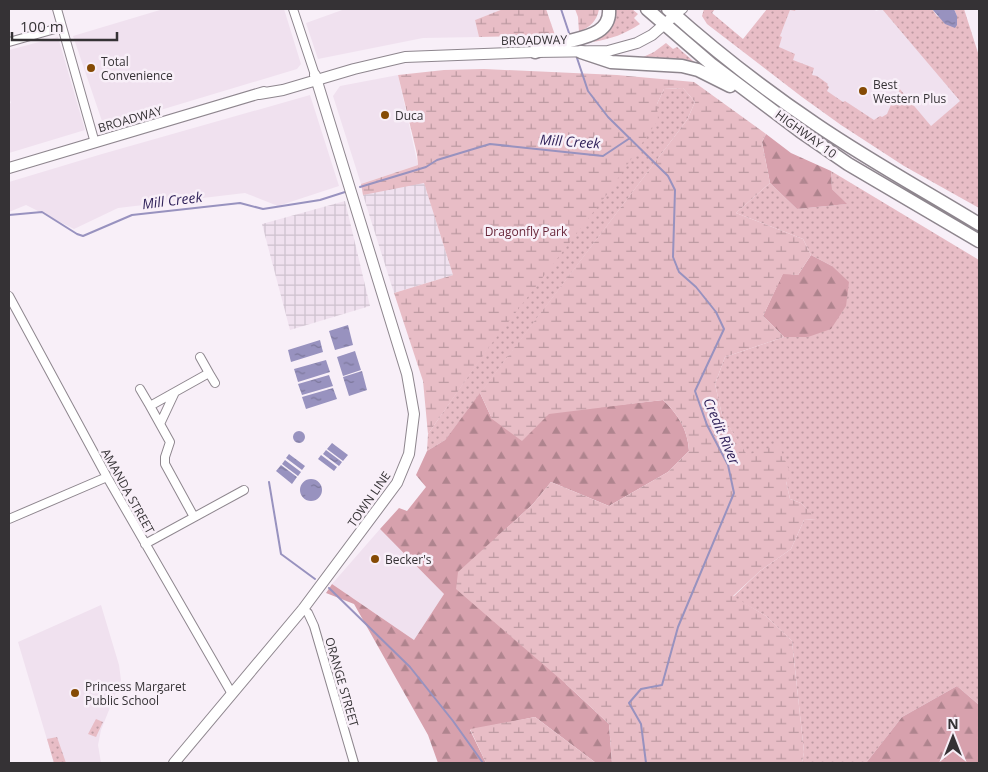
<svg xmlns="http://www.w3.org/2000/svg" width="988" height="772" font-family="'Open Sans',sans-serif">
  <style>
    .built { fill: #f0e1ef }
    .industrial { fill: url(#industrial-grid) }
    .green { fill: url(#green-dots) }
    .forest { fill: url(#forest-firs) }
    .wetland { fill: url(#wetland-marsh) }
    .water { fill: url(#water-ripples) }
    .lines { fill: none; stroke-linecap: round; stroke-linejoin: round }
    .stream { stroke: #9892bf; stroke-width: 2 }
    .minor-casing { stroke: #8e868e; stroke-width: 10 }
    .major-casing { stroke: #8e868e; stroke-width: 12 }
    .highway-casing { stroke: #8e868e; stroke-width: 15 }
    .minor { stroke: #fff; stroke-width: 8 }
    .major { stroke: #fff; stroke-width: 10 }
    .highway { stroke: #fff; stroke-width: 12 }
    .poi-dot { fill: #854a04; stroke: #f8eff8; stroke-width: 2 }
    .labels { text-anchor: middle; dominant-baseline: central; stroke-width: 5; stroke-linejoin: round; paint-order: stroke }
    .street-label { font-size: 12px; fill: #353235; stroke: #f8eff8 }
    .poi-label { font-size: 12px; fill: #353235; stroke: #f8eff8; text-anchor: start }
    .park-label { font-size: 12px; fill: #69283b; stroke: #f8eff8 }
    .water-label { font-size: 14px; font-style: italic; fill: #31235b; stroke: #f8eff8 }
  </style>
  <defs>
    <pattern id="industrial-grid" width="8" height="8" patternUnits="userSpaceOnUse" patternTransform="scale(1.25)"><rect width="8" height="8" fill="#f0e1ef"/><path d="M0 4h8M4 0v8" fill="none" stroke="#cec2ce"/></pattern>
    <pattern id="green-dots" width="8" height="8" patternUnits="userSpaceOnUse" patternTransform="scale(1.25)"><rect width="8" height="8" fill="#e8bdc6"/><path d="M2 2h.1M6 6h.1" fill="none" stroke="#bd9aa2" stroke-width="1.8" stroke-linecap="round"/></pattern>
    <pattern id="forest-firs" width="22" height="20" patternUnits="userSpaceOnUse" patternTransform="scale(1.25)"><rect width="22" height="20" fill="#d7a1ad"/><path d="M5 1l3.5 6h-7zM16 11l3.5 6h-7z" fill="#af848e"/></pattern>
    <pattern id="wetland-marsh" width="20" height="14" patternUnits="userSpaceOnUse" patternTransform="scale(1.25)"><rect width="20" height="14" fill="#e8bdc6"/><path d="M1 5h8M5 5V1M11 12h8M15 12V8" fill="none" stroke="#bd9aa2"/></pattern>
    <pattern id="water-ripples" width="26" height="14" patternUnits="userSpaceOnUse" patternTransform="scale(1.25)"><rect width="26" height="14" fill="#9892bf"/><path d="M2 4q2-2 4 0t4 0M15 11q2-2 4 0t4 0" fill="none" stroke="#7d789c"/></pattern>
  </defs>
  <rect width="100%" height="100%" fill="#f8eff8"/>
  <path class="built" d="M159,9H284L301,64L297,69L104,127L73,36L160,10Z
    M345,9H503L475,20L479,37L423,38L318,59L306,23Z
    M796,9H874L876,11L882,9L961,101L929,128L888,129L821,95L793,60L778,48L782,37L780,36L790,10L795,11Z
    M58,37L85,130L9,153V104L11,103L9,97V50Z
    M398,75L418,165L361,184L333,96L340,86Z
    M310,95L339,186L278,206L245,193L118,208L74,229L26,205L9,212V182L102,154Z
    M380,529L444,594L414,640L332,584Z
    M101,605L119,665L121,680L101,730L98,745L101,763H54L18,642Z"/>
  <path class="industrial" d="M422,176L453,275L394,293L363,195Z
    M345,201L370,306L290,330L262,224Z"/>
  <path class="green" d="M615,9H632L638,14L634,18L640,24C625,34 611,39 593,42L605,33Z
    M704,9H715L712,13L743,39L767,9H796L795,11L790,10L780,36L782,37L779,47L795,54L793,60L814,68L812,75L817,76L828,84L827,85L829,87L827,91L843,102L845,101L874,120L880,116L882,117L887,114L893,100L898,105L901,103L900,100L895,98L899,93V88L931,126L960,101L882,9H932L937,16L957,25V16L954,9H964L979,56V208L904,166L841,125L802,97L707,24L702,16Z
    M666,43L673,49L677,47L700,67L641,58L654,52Z
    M683,88L695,102L687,120L445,440L427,451L428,434L657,104L664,89Z
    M831,171L979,260V705L957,686L902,717L866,763H802L804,752L792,641L766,616L733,597L760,571L791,549L804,520L816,519L801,503L790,499L786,481L747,456L722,415L715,384L725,357L784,337H808L832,266L811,255L803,239L736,213L770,183L797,209L846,204L832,189Z
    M96,719L103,722L96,737L88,734Z
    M57,737L66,763H54L47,739Z"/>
  <path class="forest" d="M766,134L791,153L831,171L832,189L847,204L797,209L770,183L762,142Z
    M811,255L832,266L849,282L846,306L831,329L808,337H784L763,316L783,273L798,275Z
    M480,393L492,419L663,400C678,414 688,430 689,451L668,472L609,506L551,482L533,504L497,537L566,684L609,724L612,763H596L535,717L470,730L486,763H438L428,735L354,604L326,593L332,584L414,640L444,594L380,529L399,508L407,511L426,487L416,475L427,451L445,440Z
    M957,686L979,705V763H866L902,717Z"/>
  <path class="wetland" d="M503,9H546L555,35L479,37L475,20Z
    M575,9H599C597,21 590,27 579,32L578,17Z
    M484,69L617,75L694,82L766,134L762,142L770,183L736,213L803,239L811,255L798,275L783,274L763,316L784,337L725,357L715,384L722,415L747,455L779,445L791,475L786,481L790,499L801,503L817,519L804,520L791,549L760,571L733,596L766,616L792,641L804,752L802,763H612L609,724L566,684L456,589L458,572L533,504L551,482L609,506L668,472L689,451C688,430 678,414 663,400L549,414L522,441L492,419L480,393L687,120L695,102L683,88L664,89L657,104L658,120L608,193L489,347L428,434L423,381L394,293L453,275L424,183L363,195L361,184L418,165L417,154L398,75L444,70Z
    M535,717L596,763H486L470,729Z"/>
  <path class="water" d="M932,9H954L957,16V25L955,28L945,24Z
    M348,325L353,345L335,350L329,331Z
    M320,340L323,352L291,362L288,350Z
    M355,351L361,370L343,376L337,357Z
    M326,360L330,372L298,382L294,369Z
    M362,371L367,390L349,396L343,377Z
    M329,375L333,386L302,395L298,384Z
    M333,388L337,399L306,409L302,397Z
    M293 437a6 6 0 1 1 12 0a6 6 0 1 1-12 0Z
    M332,443L348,455L343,461L327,449Z
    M326,450L342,462L339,466L323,454Z
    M289,454L305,466L302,470L286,458Z
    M321,455L337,467L334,471L318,459Z
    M285,460L301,472L298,476L282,464Z
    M281,465L297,477L292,484L276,471Z
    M300 490a11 11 0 1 1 22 0a11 11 0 1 1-22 0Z"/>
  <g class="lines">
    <path class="stream" d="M561,9L570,36
      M576,55L588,91L608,117L668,176L675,190L673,257L679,272L696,287L716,312L724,329L695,391L707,425L728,465L734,493L678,627L662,685L641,689L629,703L641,724L646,763
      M360,187L426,167L437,160L490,144L603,156L630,138
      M9,215L42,212L77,234L83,236L132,215L240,203L263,209L320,200L345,192
      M269,482L281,554L315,579
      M329,588L410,667L453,721L483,763"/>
    <defs>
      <path id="minor" d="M57,9L95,143
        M293,9L315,75
        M675,15L683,9
        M9,42L62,27
        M9,296L107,477L232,694
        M200,357L209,373
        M140,389L150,406
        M160,424L150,406L175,392
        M194,517L165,464V457L170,442L160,424L175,392L209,373L215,383
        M9,519L107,477
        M145,544L244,490
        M303,609L308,613L314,626L354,763"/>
      <path id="major" d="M259,94L283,90L354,69L405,57L535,52L608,51L637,43L652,35L675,15
        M9,168L264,92
        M174,763L303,609L397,483L409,454L414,414L407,374L315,75"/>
      <path id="highway" d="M647,9L711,64L800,131L848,164L979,241
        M668,9C715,51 765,90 817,125C870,161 925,191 979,224
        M535,52C545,49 555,44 566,42C584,37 611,34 609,9
        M581,52L611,62L682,66L698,70L730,86"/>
    </defs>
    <use href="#minor" class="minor-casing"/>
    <use href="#major" class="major-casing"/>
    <use href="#highway" class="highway-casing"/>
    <use href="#minor" class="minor"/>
    <use href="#major" class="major"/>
    <use href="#highway" class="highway"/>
  </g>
  <g class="poi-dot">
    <circle cx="91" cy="68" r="5"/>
    <circle cx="863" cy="91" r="5"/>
    <circle cx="385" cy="115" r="5"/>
    <circle cx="375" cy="559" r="5"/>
    <circle cx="75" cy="693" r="5"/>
  </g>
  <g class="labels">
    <g class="street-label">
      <text transform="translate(534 40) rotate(-1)">BROADWAY</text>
      <text transform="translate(130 119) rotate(-16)">BROADWAY</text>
      <text transform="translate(806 134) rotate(36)">HIGHWAY 10</text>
      <text transform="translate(128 491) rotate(61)">AMANDA STREET</text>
      <text transform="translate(369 499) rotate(-55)">TOWN LINE</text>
      <text transform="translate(342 682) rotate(74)">ORANGE STREET</text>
    </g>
    <g class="poi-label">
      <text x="101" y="61">Total<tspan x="101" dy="14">Convenience</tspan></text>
      <text x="873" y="84">Best<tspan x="873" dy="14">Western Plus</tspan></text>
      <text x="395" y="115">Duca</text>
      <text x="385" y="559">Becker's</text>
      <text x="85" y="686">Princess Margaret<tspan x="85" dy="14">Public School</tspan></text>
    </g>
    <g class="park-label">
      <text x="526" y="231">Dragonfly Park</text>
    </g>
    <g class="water-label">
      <text transform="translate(570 141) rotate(4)">Mill Creek</text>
      <text transform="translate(172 200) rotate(-7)">Mill Creek</text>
      <text transform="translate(722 431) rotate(67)">Credit River</text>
    </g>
  </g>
  <rect width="988" height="772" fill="none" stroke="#353235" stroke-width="20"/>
  <g transform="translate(953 737)" stroke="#f8eff8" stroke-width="4" paint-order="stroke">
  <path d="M0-4L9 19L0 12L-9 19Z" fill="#353235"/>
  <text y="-8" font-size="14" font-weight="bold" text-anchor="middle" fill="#353235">N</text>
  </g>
  <path d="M12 32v8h105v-8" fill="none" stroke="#353235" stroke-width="2.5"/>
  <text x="20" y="32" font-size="15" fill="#353235" stroke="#f8eff8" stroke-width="4" paint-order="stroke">100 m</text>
</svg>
